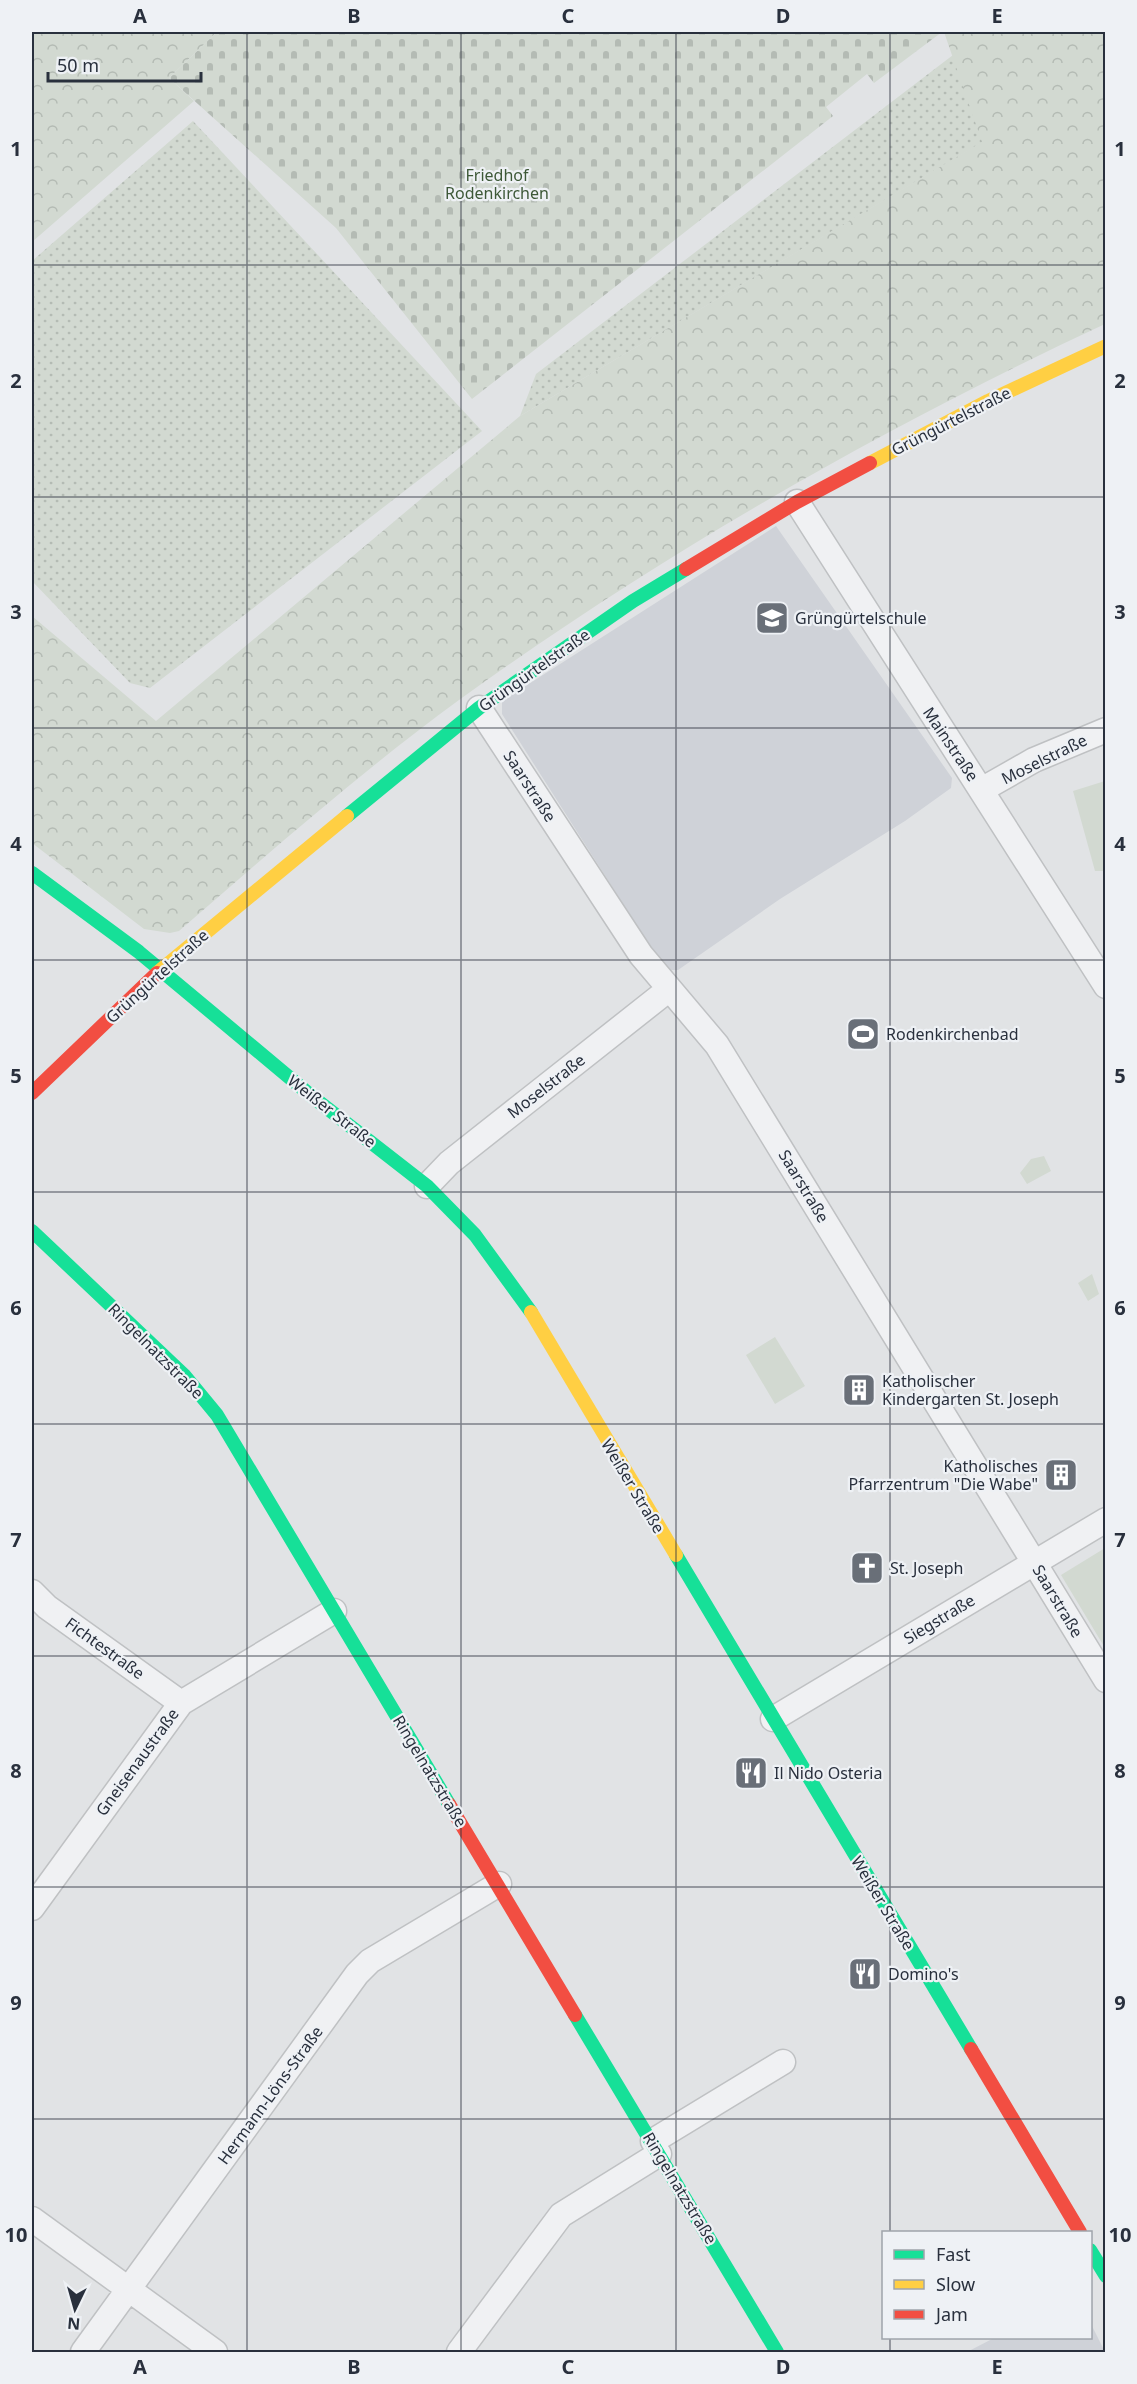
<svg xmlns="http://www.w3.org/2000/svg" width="1137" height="2384" font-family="'Noto Sans',sans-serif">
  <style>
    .built { fill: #cfd2d8 }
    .grass { fill: url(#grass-dots) }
    .forest { fill: url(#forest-crowns) }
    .cemetery { fill: url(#cemetery-stones) }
    .park { fill: #d2d9d1 }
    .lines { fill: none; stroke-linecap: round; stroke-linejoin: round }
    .street-casing { stroke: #bfc1c3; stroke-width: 27 }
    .street { stroke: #f0f1f3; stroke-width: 24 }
    .fast { stroke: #16e098; stroke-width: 14 }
    .slow { stroke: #ffcf43; stroke-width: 14 }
    .jam { stroke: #f24e42; stroke-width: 14 }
    .grid { fill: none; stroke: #29303d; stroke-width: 1.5; stroke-opacity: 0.55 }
    .labels { text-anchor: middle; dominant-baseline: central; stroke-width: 4.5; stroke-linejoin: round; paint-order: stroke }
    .park-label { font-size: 16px; fill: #3d5837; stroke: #eef1f5 }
    .street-label { font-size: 16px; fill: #29303d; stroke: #eef1f5 }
    .poi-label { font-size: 16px; fill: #29303d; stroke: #eef1f5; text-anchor: start }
    .neatline { fill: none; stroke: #29303d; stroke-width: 2 }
    .grid-label { font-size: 20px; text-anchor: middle; font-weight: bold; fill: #29303d }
  </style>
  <defs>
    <pattern id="grass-dots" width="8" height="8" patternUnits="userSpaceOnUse" patternTransform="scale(1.5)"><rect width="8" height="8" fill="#d2d9d1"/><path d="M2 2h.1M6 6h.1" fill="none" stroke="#b4bbb4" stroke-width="1.8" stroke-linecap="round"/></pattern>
    <pattern id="forest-crowns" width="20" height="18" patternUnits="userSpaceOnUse" patternTransform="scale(1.5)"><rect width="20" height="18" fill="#d2d9d1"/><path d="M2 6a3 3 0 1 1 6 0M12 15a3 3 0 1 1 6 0" fill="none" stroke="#b4bbb4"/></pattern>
    <pattern id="cemetery-stones" width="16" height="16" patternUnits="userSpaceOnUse" patternTransform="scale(1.5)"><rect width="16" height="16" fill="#d2d9d1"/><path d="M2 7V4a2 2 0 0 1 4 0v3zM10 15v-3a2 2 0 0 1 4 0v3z" fill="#b4bbb4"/></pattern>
  </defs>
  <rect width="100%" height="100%" fill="#e1e3e5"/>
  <path class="built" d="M776,526L952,778L951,788L905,821L780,899L678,970H670L662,965L502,714V701Z
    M1091,2324L1105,2352H967L994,2338H1090Z"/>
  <path class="grass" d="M953,55L983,142L520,416L536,374Z
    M193,121L482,431L150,688L130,683L32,581V261Z"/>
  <path class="forest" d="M32,32H217L169,78L194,101L32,242Z
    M944,32H1105V324C880,429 661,554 459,700C362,771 270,852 179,931L170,933L144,929L32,843V616L156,721L520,416L982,142Z"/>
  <path class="cemetery" d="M217,32H942L874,83L867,74L826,107L833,116L472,399L336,228L169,78Z"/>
  <path class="park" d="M1105,781V871H1095L1073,791Z
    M1044,1156L1051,1171L1027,1184L1020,1173L1031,1159Z
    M1092,1274L1099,1294L1088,1301L1078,1283Z
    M775,1337L805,1386L775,1404L746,1355Z
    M1105,1548V1648L1061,1575Z"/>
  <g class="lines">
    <defs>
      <path id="street" d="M797,502L1106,986
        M479,708L641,955L717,1045L1106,1680
        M983,789L1034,760L1106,730
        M427,1186L449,1163L668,990
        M32,1592L47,1607L181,1703
        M773,1719L1106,1520
        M32,1908L181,1703L334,1611
        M653,2141L783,2062
        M32,2219L215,2352
        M83,2352L357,1974L370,1961L499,1884
        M459,2352L561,2215L659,2154"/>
    </defs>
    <use href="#street" class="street-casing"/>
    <use href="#street" class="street"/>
    <path class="fast" d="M347,816L479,708L633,601L686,569
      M32,873L139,952L314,1098L427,1186L475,1235L531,1312
      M32,1231L184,1375L217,1415L449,1804
      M676,1555L971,2049
      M575,2015L777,2352
      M1090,2250L1106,2276"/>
    <path class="slow" d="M870,463L988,401L1106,346
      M157,973L347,816
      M531,1312L676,1555"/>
    <path class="jam" d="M686,569L797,502L870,463
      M32,1093L157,973
      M449,1804L575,2015
      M971,2049L1080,2232"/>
  </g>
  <path class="grid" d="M247,32V2352M461,32V2352M676,32V2352M890,32V2232M32,265H1106M32,497H1106M32,728H1106M32,960H1106M32,1192H1106M32,1424H1106M32,1656H1106M32,1887H1106M32,2119H1106M890,2338V2352"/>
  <defs>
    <symbol id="school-square" viewBox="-11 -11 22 22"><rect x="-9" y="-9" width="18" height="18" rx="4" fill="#696f78" stroke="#eef1f5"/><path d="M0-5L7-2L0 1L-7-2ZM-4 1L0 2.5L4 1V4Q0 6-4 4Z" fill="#fff"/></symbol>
    <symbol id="stadium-square" viewBox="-11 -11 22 22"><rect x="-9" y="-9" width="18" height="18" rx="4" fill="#696f78" stroke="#eef1f5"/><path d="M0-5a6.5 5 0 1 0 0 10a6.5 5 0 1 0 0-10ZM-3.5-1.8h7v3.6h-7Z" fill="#fff"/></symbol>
    <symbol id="building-square" viewBox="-11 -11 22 22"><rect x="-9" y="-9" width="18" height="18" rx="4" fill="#696f78" stroke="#eef1f5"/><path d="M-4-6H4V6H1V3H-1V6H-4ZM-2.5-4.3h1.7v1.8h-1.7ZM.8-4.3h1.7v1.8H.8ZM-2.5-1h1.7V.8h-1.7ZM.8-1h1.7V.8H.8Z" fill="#fff"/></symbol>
    <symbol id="church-square" viewBox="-11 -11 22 22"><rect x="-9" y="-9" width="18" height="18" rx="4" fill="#696f78" stroke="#eef1f5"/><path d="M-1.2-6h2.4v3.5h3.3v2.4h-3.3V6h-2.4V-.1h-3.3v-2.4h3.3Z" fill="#fff"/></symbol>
    <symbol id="restaurant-square" viewBox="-11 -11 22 22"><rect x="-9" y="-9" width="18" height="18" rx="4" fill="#696f78" stroke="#eef1f5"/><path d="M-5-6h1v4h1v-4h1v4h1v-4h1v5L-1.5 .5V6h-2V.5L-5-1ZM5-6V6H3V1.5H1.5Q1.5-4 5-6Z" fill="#fff"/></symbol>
  </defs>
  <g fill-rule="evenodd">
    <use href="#school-square" x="753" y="599" width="38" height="38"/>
    <use href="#stadium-square" x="844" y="1015" width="38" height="38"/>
    <use href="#building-square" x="840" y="1371" width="38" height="38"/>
    <use href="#building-square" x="1042" y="1456" width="38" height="38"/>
    <use href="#church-square" x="848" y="1549" width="38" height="38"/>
    <use href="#restaurant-square" x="732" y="1754" width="38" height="38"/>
    <use href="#restaurant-square" x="846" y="1955" width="38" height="38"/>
  </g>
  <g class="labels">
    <g class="park-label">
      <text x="497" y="175">Friedhof<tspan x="497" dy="18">Rodenkirchen</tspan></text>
    </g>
    <g class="street-label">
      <text transform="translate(951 421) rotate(-27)">Grüngürtelstraße</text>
      <text transform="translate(534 670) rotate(-35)">Grüngürtelstraße</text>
      <text transform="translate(951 744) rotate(56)">Mainstraße</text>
      <text transform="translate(1044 759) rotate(-26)">Moselstraße</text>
      <text transform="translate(530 786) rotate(57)">Saarstraße</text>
      <text transform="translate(157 976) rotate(-42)">Grüngürtelstraße</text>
      <text transform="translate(546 1086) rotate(-38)">Moselstraße</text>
      <text transform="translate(332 1111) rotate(38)">Weißer Straße</text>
      <text transform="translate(804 1186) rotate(59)">Saarstraße</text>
      <text transform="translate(156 1351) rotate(45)">Ringelnatzstraße</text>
      <text transform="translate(633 1486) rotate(59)">Weißer Straße</text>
      <text transform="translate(1058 1601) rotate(59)">Saarstraße</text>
      <text transform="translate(939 1619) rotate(-31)">Siegstraße</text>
      <text transform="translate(105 1648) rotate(36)">Fichtestraße</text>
      <text transform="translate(137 1762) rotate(-54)">Gneisenaustraße</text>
      <text transform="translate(430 1771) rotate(59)">Ringelnatzstraße</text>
      <text transform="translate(883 1903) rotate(59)">Weißer Straße</text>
      <text transform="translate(270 2095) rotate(-54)">Hermann-Löns-Straße</text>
      <text transform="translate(680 2188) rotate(59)">Ringelnatzstraße</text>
    </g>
    <g class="poi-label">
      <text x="795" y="618">Grüngürtelschule</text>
      <text x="886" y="1034">Rodenkirchenbad</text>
      <text x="882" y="1381">Katholischer<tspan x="882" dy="18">Kindergarten St. Joseph</tspan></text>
      <text x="1038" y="1466" text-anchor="end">Katholisches<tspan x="1038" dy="18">Pfarrzentrum "Die Wabe"</tspan></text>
      <text x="890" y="1568">St. Joseph</text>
      <text x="774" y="1773">Il Nido Osteria</text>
      <text x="888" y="1974">Domino's</text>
    </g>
  </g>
  <rect width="1137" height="2384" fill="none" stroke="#eef1f5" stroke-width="66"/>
  <rect x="882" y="2231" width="210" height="108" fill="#eef1f5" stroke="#9fa4ab" stroke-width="1.5"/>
  <rect x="894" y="2250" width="30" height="9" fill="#16e098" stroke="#9fa4ab" stroke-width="1.5"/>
  <text x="936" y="2261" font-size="18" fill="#29303d">Fast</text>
  <rect x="894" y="2280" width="30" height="9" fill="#ffcf43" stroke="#9fa4ab" stroke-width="1.5"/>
  <text x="936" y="2291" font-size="18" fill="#29303d">Slow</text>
  <rect x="894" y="2310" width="30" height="9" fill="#f24e42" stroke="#9fa4ab" stroke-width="1.5"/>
  <text x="936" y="2321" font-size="18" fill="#29303d">Jam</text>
  <g transform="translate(75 2309) rotate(185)" stroke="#eef1f5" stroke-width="4.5" paint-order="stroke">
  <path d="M0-4.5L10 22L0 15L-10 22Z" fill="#29303d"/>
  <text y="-9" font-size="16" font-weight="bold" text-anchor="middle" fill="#29303d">N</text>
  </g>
  <path d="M48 72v9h153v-9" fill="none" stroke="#29303d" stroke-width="3"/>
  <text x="57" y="72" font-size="18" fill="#29303d" stroke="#eef1f5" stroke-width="4.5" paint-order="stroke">50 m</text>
  <rect x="33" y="33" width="1071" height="2318" class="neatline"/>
  <g class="grid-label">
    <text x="140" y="23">A</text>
    <text x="354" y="23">B</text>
    <text x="568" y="23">C</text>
    <text x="783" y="23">D</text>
    <text x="997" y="23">E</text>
    <text x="16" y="156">1</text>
    <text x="1120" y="156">1</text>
    <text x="16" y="388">2</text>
    <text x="1120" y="388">2</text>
    <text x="16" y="619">3</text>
    <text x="1120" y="619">3</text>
    <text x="16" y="851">4</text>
    <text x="1120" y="851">4</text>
    <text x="16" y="1083">5</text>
    <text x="1120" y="1083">5</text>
    <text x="16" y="1315">6</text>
    <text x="1120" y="1315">6</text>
    <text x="16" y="1547">7</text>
    <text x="1120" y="1547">7</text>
    <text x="16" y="1778">8</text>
    <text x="1120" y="1778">8</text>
    <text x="16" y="2010">9</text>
    <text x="1120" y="2010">9</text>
    <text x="16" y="2242">10</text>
    <text x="1120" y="2242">10</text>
    <text x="140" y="2374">A</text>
    <text x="354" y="2374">B</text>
    <text x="568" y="2374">C</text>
    <text x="783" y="2374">D</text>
    <text x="997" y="2374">E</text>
  </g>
</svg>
